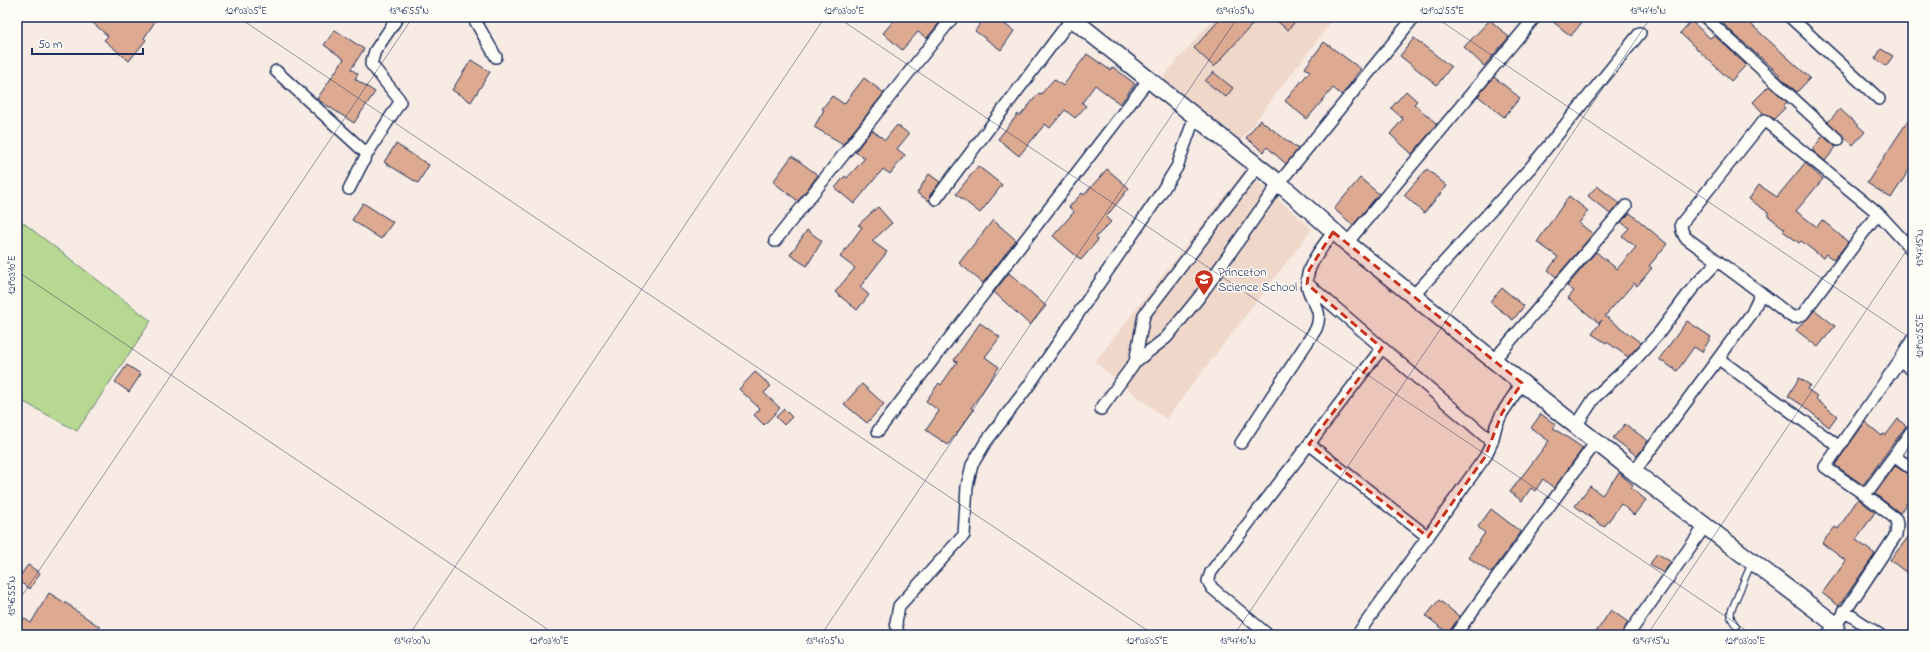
<svg xmlns="http://www.w3.org/2000/svg" width="1930" height="652" font-family="'Indie Flower',sans-serif">
  <style>
    .built { fill: #efd7ca }
    .grass { fill: #b7d891; stroke: #698478 }
    .building { fill: #dda991; stroke: #1b2f5e }
    .lines { fill: none; stroke-linecap: round; stroke-linejoin: round }
    .lane-casing { stroke: #1b2f5e; stroke-width: 8 }
    .street-casing { stroke: #1b2f5e; stroke-width: 14 }
    .secondary-casing { stroke: #1b2f5e; stroke-width: 19 }
    .lane { stroke: #fdfcf7; stroke-width: 5.5 }
    .street { stroke: #fdfcf7; stroke-width: 11 }
    .secondary { stroke: #fdfcf7; stroke-width: 16 }
    .marked { fill: #c8321e; fill-opacity: 0.2; stroke: #c8321e; stroke-width: 3; stroke-dasharray: 8 5; stroke-linejoin: round }
    .ticks { fill: none; stroke: #1b2f5e; stroke-width: 1; stroke-opacity: 0.45 }
    .labels { text-anchor: middle; dominant-baseline: central; stroke-width: 3; stroke-linejoin: round; paint-order: stroke }
    .poi-label { font-size: 13px; fill: #1b2f5e; stroke: #fdfcf7; text-anchor: start }
    .neatline { fill: none; stroke: #1b2f5e; stroke-width: 1.5 }
    .ticks-label { font-size: 10px; text-anchor: middle; fill: #1b2f5e }
  </style>
  <rect width="100%" height="100%" fill="#f7ebe3"/>
  <filter id="ink" filterUnits="userSpaceOnUse"><feTurbulence type="fractalNoise" baseFrequency=".025" numOctaves="2"/><feDisplacementMap in="SourceGraphic" scale="8" xChannelSelector="R" yChannelSelector="G"/><feConvolveMatrix kernelMatrix="1 2 1 2 8 2 1 2 1" color-interpolation-filters="sRGB"/></filter>
  <g filter="url(#ink)">
    <path class="built" d="M1215,17H1335L1241,140L1162,78Z
      M1245,170L1312,229L1166,419L1095,362Z"/>
    <path class="grass" d="M17,218L151,321L77,431L22,401L17,408Z"/>
    <path class="building" d="M86,17H158L144,38L146,40L129,61L104,40L108,36Z
      M897,17H944L927,38L918,32L902,50L883,33Z
      M985,17H995L1014,31L1001,50L975,31Z
      M1222,17H1259L1214,67L1194,48Z
      M1272,17H1299L1288,30Z
      M1547,17H1586L1571,36Z
      M1730,17H1743L1810,78L1797,92L1779,76L1780,75L1723,24Z
      M1490,20L1509,37L1484,66L1464,47Z
      M1691,21L1710,38L1714,35L1746,65L1731,81L1680,33Z
      M335,30L364,49L351,69L358,74L355,79L375,92L354,123L317,99L344,59L324,45Z
      M1414,38L1451,67L1437,85L1400,56Z
      M1324,42L1361,69L1342,95L1333,88L1307,119L1285,101L1310,71L1305,68Z
      M1881,49L1893,56L1886,66L1875,59Z
      M1087,54L1110,70L1113,67L1135,84L1120,104L1095,85L1082,103L1086,106L1075,118L1065,110L1050,128L1045,124L1019,156L998,139L1018,114L1020,116L1039,93L1041,94L1054,79L1063,86Z
      M471,60L490,72L471,102L452,90Z
      M1213,72L1233,88L1226,97L1205,81Z
      M1494,77L1520,98L1504,117L1478,96Z
      M864,78L884,93L843,144L814,127L824,110L822,109L832,96L844,104Z
      M1769,86L1787,102L1783,106L1785,108L1774,119L1763,113L1753,102Z
      M1406,91L1417,101L1414,104L1437,124L1412,154L1390,134L1403,119L1391,108Z
      M1840,109L1865,132L1853,145L1828,122Z
      M1913,113V164L1891,198L1867,183Z
      M1260,120L1298,149L1286,164L1267,147L1264,152L1246,138Z
      M897,125L909,134L897,149L905,155L890,174L883,169L854,204L835,188L845,176L847,178L865,158L855,152L872,130L885,140Z
      M1823,136L1836,147L1825,161L1812,150Z
      M396,144L429,165L418,183L384,162Z
      M792,156L818,175L798,201L773,182Z
      M1805,163L1823,179L1796,211L1817,227L1822,220L1848,242L1834,260L1826,254L1823,258L1801,241L1799,243L1783,231L1785,229L1767,215L1769,213L1749,199L1759,185L1777,197Z
      M978,166L1002,185L980,213L956,194Z
      M1107,169L1129,188L1106,217L1111,222L1096,237L1098,240L1081,260L1053,236L1074,212L1069,207L1082,193L1084,195Z
      M1427,169L1447,186L1424,213L1404,195Z
      M929,174L940,182L930,195L929,201L917,193Z
      M1360,178L1379,194L1353,225L1334,209Z
      M1597,186L1619,203L1610,214L1588,196Z
      M1569,196L1588,211L1579,223L1593,234L1556,277L1548,270L1558,257L1537,242Z
      M363,203L393,222L381,239L352,220Z
      M878,207L892,223L872,241L887,252L860,287L869,295L857,310L835,292L855,268L840,257L862,227L858,225Z
      M1630,213L1667,244L1649,266L1652,268L1637,286L1634,283L1605,316L1641,343L1628,357L1607,342L1606,343L1592,334L1602,320L1599,323L1568,298L1574,291L1567,286L1596,252L1617,269L1636,247L1622,236L1629,228L1621,222Z
      M993,220L1016,240L983,283L959,263Z
      M807,230L822,241L807,266L790,255Z
      M1009,273L1046,306L1030,325L994,292Z
      M1502,288L1524,306L1513,320L1490,302Z
      M1815,310L1835,326L1818,347L1796,330Z
      M1687,321L1711,337L1702,352L1694,347L1677,371L1659,359Z
      M980,323L1000,337L985,357L999,367L971,408L974,410L948,445L926,430L939,411L926,401L939,383L941,385L957,362L954,360Z
      M127,365L141,374L129,392L115,382Z
      M755,372L771,386L764,393L780,408L764,425L754,415L760,409L739,389Z
      M1799,378L1810,385L1807,389L1817,396L1816,399L1837,416L1829,427L1802,405L1788,396Z
      M862,384L884,404L867,423L844,404Z
      M784,409L792,417L784,425L776,417Z
      M1541,414L1556,425L1553,428L1583,448L1554,488L1543,479L1535,491L1531,488L1522,501L1510,492L1549,441L1531,428Z
      M1898,419L1906,426L1863,485L1835,465L1865,422L1882,436L1883,434L1886,435Z
      M1625,424L1648,441L1637,456L1613,438Z
      M1895,466L1913,477V494L1900,513L1875,494Z
      M1619,473L1633,485L1631,488L1646,500L1634,515L1621,504L1604,527L1575,506L1590,486L1602,495Z
      M1858,499L1875,512L1856,540L1875,554L1839,606L1822,593L1846,561L1822,543L1835,527L1838,529Z
      M1491,509L1521,532L1491,573L1468,557L1485,533L1478,527Z
      M1913,531V565L1907,573L1890,560Z
      M1657,553L1671,562L1663,573L1650,564Z
      M28,565L40,573L30,589L17,580Z
      M49,593L72,607V608L100,627L95,635H17V614L31,623Z
      M1439,600L1460,617L1448,633L1426,616Z
      M1611,610L1628,622L1621,635H1594Z"/>
    <g class="lines">
      <defs>
        <path id="lane" d="M1736,626L1731,618V611L1752,562"/>
        <path id="street" d="M473,17L496,57
          M1705,17L1838,140
          M1790,17L1879,99
          M276,71L367,154
          M349,189L367,154L400,102L399,99L371,64L375,51L398,17
          M936,199L1072,18
          M775,241L953,17
          M1347,243L1535,17
          M1309,285L1492,442
          M1761,293L1792,317H1797L1803,314L1878,213
          M1413,296L1531,167L1640,33
          M1913,338L1900,360L1825,467L1865,495L1894,456L1913,470
          M1719,359L1838,446
          M1494,360L1626,206
          M1900,360L1913,371
          M1135,362L1144,315L1258,166
          M1101,409L1135,362L1166,338L1200,296L1279,183L1414,17
          M1576,426L1595,397L1632,363L1659,333L1692,289L1718,261
          M878,431L1149,79
          M1241,443L1316,329C1325,307 1308,301 1307,283C1306,265 1324,246 1333,232
          M1309,444L1382,348
          M1894,456L1913,429
          M1634,472L1752,313L1761,293L1685,237L1682,231L1681,224L1764,120L1878,213L1913,251
          M1844,611L1880,635
          M1836,625L1896,535L1897,525L1896,519L1865,495
          M898,635L896,622L899,606L964,535L967,486L972,465L985,443L1027,388L1157,199L1177,167L1195,116
          M1268,635L1212,588L1208,581L1211,572L1309,444L1428,537
          M1357,635L1485,457L1492,442L1496,426L1502,413L1522,383
          M1455,635L1596,442
          M1628,635L1705,526"/>
        <path id="secondary" d="M1070,17L1279,183L1347,243L1522,383L1634,472L1836,625L1831,635"/>
      </defs>
      <use href="#lane" class="lane-casing"/>
      <use href="#street" class="street-casing"/>
      <use href="#secondary" class="secondary-casing"/>
      <use href="#lane" class="lane"/>
      <use href="#street" class="street"/>
      <use href="#secondary" class="secondary"/>
    </g>
  </g>
  <path class="marked" d="M1333,232L1522,383L1502,413L1485,457L1428,537L1309,444L1382,348L1307,284L1309,270Z"/>
  <path class="ticks" d="M238,17L1154,635M837,17L1753,635M1435,17L1913,340M17,271L556,635M17,603L413,17M409,635L825,17M821,635L1238,17M1234,635L1651,17M1647,635L1913,241"/>
  <defs>
    <symbol id="school-pin" viewBox="-11 -11 22 30"><path d="M0 17L-7.5 6A9.5 9.5 0 1 1 7.5 6Z" fill="#c8321e" stroke="#fdfcf7"/><path d="M0-5L7-2L0 1L-7-2ZM-4 1L0 2.5L4 1V4Q0 6-4 4Z" fill="#fff"/></symbol>
  </defs>
  <g fill-rule="evenodd">
    <use href="#school-pin" x="1193" y="268" width="22" height="30"/>
  </g>
  <g class="labels">
    <g class="poi-label">
      <text x="1218" y="272">Princeton<tspan x="1218" dy="15">Science School</tspan></text>
    </g>
  </g>
  <rect width="1930" height="652" fill="none" stroke="#fdfcf7" stroke-width="44"/>
  <path d="M32 48v6h111v-6" fill="none" stroke="#1b2f5e" stroke-width="2"/>
  <text x="38" y="48" font-size="12" fill="#1b2f5e" stroke="#fdfcf7" stroke-width="3" paint-order="stroke">50 m</text>
  <rect x="22" y="22" width="1886" height="608" class="neatline"/>
  <g class="ticks-label">
    <text x="246" y="14">121°03'05"E</text>
    <text x="409" y="14">13°46'55"N</text>
    <text x="844" y="14">121°03'00"E</text>
    <text x="1235" y="14">13°47'05"N</text>
    <text x="1442" y="14">121°02'55"E</text>
    <text x="1648" y="14">13°47'10"N</text>
    <text transform="translate(1919 248) rotate(-90)" y="4">13°47'15"N</text>
    <text transform="translate(11 275) rotate(-90)" y="4">121°03'10"E</text>
    <text transform="translate(1919 336) rotate(-90)" y="4">121°02'55"E</text>
    <text transform="translate(11 596) rotate(-90)" y="4">13°46'55"N</text>
    <text x="412" y="644">13°47'00"N</text>
    <text x="549" y="644">121°03'10"E</text>
    <text x="825" y="644">13°47'05"N</text>
    <text x="1147" y="644">121°03'05"E</text>
    <text x="1238" y="644">13°47'10"N</text>
    <text x="1651" y="644">13°47'15"N</text>
    <text x="1745" y="644">121°03'00"E</text>
  </g>
</svg>
